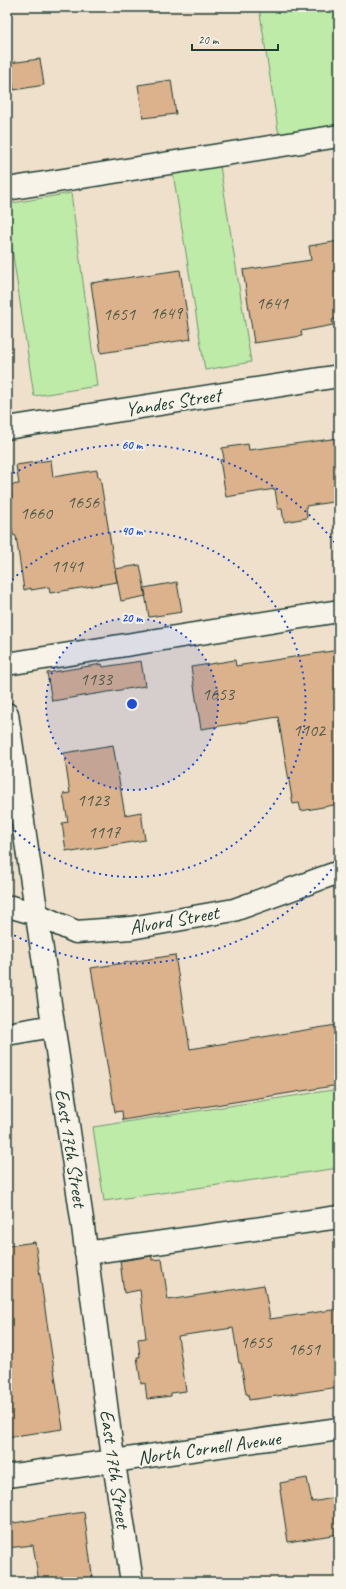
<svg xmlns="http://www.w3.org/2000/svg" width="346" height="1589" font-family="Caveat,sans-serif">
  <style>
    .green { fill: #beeba8; stroke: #6e946e }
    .building { fill: #dbb28c; stroke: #1f3d34 }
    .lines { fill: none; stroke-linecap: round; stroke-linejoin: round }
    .minor-casing { stroke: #1f3d34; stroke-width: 25 }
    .minor { stroke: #f7f3e8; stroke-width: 22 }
    .ring { fill: none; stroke: #1d4ed8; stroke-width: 2; stroke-dasharray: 2 4 }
    .labels { text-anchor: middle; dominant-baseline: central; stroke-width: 4; stroke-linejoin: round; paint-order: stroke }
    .number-label { font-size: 18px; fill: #4e5a4a }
    .street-label { font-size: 20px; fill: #1f3d34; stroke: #f7f3e8 }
    .centre { fill: #1d4ed8; stroke: #f7f3e8; stroke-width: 2 }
    .ring-label { font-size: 12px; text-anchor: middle; font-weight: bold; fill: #1d4ed8; stroke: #f7f3e8; stroke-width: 4; stroke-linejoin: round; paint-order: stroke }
  </style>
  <rect width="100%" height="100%" fill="#efe0cc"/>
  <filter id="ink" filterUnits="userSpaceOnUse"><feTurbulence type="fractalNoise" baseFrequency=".025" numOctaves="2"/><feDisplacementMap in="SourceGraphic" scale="8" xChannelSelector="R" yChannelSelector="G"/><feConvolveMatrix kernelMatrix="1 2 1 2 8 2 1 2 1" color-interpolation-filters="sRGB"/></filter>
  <g filter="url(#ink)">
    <path class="green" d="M259,7H339V126L279,136Z
      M220,166L251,362L205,370L173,173Z
      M71,193L97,386L34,396L7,215V204Z
      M339,1089V1168L104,1201L93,1127Z"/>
    <path class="building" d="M40,59L44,85L14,90L9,63Z
      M171,80L176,114L143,118L138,85Z
      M339,241V318L332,320L333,325L301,331L302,336L254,343L243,270L311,260L309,246Z
      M180,270L191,339L101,353L91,283Z
      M339,438V501L306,506L307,518L284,522L282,509H278L275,489L226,497L220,460L224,459L222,448L248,444L249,450Z
      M51,460L53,477L97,470L98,477H100L115,569L140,565L146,596L121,601L115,570L117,582L50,593L49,587L31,590V588L24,590L16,536L13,535L7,499H12L10,485L19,484L16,465Z
      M177,582L182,612L149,617L144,588Z
      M339,650V804L301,811L299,803L293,804L278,717L201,729L191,667L235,660L236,666Z
      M141,661L145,686L52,701L47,673L102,664L103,667Z
      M113,745L125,815L141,812L145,840L72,852L71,850L66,851L62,823L68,822L63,794L70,793L64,753Z
      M175,955L190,1049L336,1025L339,1047V1085L123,1120L122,1111L115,1112L91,968Z
      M35,1242L63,1429L7,1437V1246Z
      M152,1256V1260L162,1259L168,1300L264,1285L270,1319L339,1309V1387L249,1400L248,1394H246L241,1363H239L233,1328L178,1336L186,1391L171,1393V1396L147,1399L145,1383L141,1384L137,1357H140L138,1339L146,1338L140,1290L124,1293L120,1261Z
      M307,1478L312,1502L339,1497V1534L288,1542L280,1490H281L280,1483Z
      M84,1512L93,1582H39L33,1545L7,1548V1524Z"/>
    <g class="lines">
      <defs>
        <path id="minor" d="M7,189L339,136
          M7,428L339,376
          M7,664L339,611
          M7,714L82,1219L111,1443L132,1582
          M7,908L12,907L36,914L76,932L131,928L234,910L339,872
          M7,1034L53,1026
          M86,1253L339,1217
          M7,1476L339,1429"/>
      </defs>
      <use href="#minor" class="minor-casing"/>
      <use href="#minor" class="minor"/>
    </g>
  </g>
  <circle cx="132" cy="704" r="86" fill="#1d4ed8" fill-opacity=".12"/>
  <g class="ring">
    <circle cx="132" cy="704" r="86"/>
    <path d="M8 584A173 173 0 1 1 8 824"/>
    <path d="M339 860A259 259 0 0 1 8 932M8 476A259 259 0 0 1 339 548"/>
  </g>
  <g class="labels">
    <g class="number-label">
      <text x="272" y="303">1641</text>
      <text x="166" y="313">1649</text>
      <text x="119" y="314">1651</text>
      <text x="83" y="502">1656</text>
      <text x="36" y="513">1660</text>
      <text x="67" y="566">1141</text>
      <text x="96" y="679">1133</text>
      <text x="218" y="694">1653</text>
      <text x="309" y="730">1102</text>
      <text x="93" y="800">1123</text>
      <text x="104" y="832">1117</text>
      <text x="256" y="1342">1655</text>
      <text x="304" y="1349">1651</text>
    </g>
    <g class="street-label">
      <text transform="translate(173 402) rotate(-9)">Yandes Street</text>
      <text transform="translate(174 920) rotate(-10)">Alvord Street</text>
      <text transform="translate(71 1148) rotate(81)">East 17th Street</text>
      <text transform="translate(209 1448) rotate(-8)">North Cornell Avenue</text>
      <text transform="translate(115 1469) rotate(82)">East 17th Street</text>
    </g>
  </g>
  <circle cx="132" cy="704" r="6" class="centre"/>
  <g class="ring-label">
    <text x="132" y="449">60 m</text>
    <text x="132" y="535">40 m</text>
    <text x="132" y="622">20 m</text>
  </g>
  <rect width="346" height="1589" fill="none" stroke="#f7f3e8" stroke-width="24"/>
  <rect x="12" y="12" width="322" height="1565" fill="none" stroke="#1f3d34" stroke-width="1.5" filter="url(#ink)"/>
  <path d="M192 44v6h86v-6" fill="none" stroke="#1f3d34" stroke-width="2"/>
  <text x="198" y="44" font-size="12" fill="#1f3d34" stroke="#f7f3e8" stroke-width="3" paint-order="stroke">20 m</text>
</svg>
